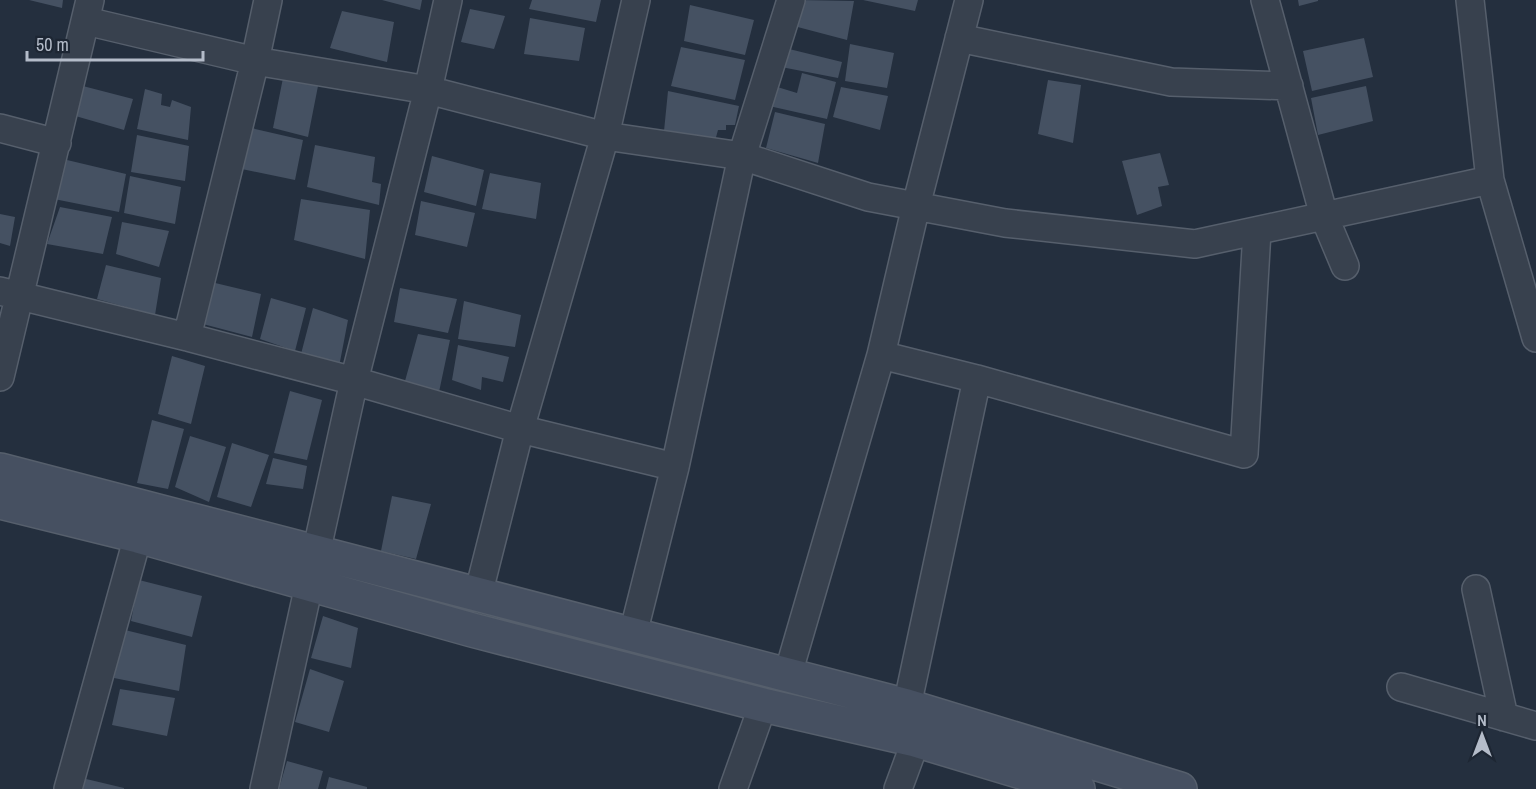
<svg xmlns="http://www.w3.org/2000/svg" width="1536" height="789" font-family="'Archivo Narrow',sans-serif">
  <style>
    .building { fill: #455162 }
    .lines { fill: none; stroke-linecap: round; stroke-linejoin: round }
    .street-casing { stroke: #565f6c; stroke-width: 30 }
    .secondary-casing { stroke: #565f6c; stroke-width: 36 }
    .street { stroke: #38414e; stroke-width: 27 }
    .secondary { stroke: #465061; stroke-width: 33 }
  </style>
  <rect width="100%" height="100%" fill="#242f3e"/>
  <path class="building" d="M29,0H63L62,8Z
    M382,0H422L420,10Z
    M532,0H601L596,22L529,9Z
    M797,0L854,1L847,40L790,25Z
    M863,0H918L915,11Z
    M1298,0H1318V1L1299,6Z
    M690,5L754,20L745,55L684,41Z
    M470,9L505,16L494,49L461,42Z
    M342,11L394,22L387,62L330,48Z
    M530,18L585,28L579,61L524,54Z
    M1364,38L1373,77L1312,91L1303,51Z
    M850,44L894,53L887,88L845,81Z
    M681,47L745,60L735,100L671,86Z
    M781,47L842,62L838,78L776,66Z
    M802,73L836,82L827,119L769,106L774,86L797,93Z
    M283,78L318,86L308,137L273,128Z
    M1048,80L1081,85L1073,143L1038,134Z
    M79,85L133,99L124,130L72,115Z
    M1366,86L1373,121L1318,135L1311,98Z
    M841,87L888,96L880,130L833,117Z
    M145,89L162,94L161,105L170,107L172,100L191,107L188,140L137,129Z
    M668,91L739,106L735,125H726V130H718L715,141L664,131Z
    M775,112L825,124L818,163L766,148Z
    M247,127L303,140L295,180L237,168Z
    M137,135L189,146L185,181L131,172Z
    M315,145L375,157L372,182L381,184L379,205L307,187Z
    M1160,153L1169,185L1158,187L1162,206L1137,215L1122,161Z
    M432,156L484,170L476,206L424,192Z
    M67,160L126,174L119,212L54,199Z
    M490,173L541,183L536,219L482,209Z
    M130,176L181,187L175,224L124,213Z
    M301,199L370,210L365,259L294,240Z
    M421,201L475,213L467,247L415,235Z
    M60,207L112,217L103,254L47,244Z
    M0,214L15,217L10,246L0,243Z
    M122,222L169,231L159,267L116,254Z
    M106,265L161,278L155,315L97,299Z
    M211,282L261,294L252,337L203,324Z
    M400,288L457,299L448,333L394,322Z
    M271,298L306,308L295,351L260,339Z
    M464,301L521,315L515,347L458,339Z
    M313,308L348,320L339,367L301,354Z
    M418,334L450,340L439,392L405,381Z
    M458,345L509,357L503,382L482,377L481,390L452,380Z
    M172,356L205,366L191,424L158,414Z
    M290,391L322,400L307,460L274,453Z
    M152,420L184,429L168,489L137,483Z
    M190,436L226,447L209,502L175,487Z
    M232,443L269,455L251,507L217,497Z
    M273,458L307,466L303,489L266,484Z
    M392,496L431,504L416,559L381,551Z
    M139,580L202,596L192,637L131,621Z
    M323,616L358,628L351,668L311,658Z
    M125,630L186,645L179,691L114,678Z
    M310,669L344,681L329,732L295,722Z
    M120,689L175,698L167,736L112,725Z
    M287,761L323,771L318,789H279Z
    M329,777L367,787V789H326Z
    M82,778L124,788V789H79Z"/>
  <g class="lines">
    <defs>
      <path id="street" d="M1265,0L1324,216L1345,266
        M1470,0L1490,180L1536,338
        M86,21L255,61L428,90L605,136L742,156L868,197L1005,223L1195,244L1490,180
        M959,38L1171,82L1289,86
        M0,128L57,143
        M0,291L187,337L354,381L520,429L675,467
        M187,337L255,61L268,0
        M881,355L977,379L1244,454L1257,231
        M0,377L90,0
        M1476,589L1504,717
        M478,595L520,429L605,136L636,0
        M633,634L675,467L742,156L791,0
        M788,674L881,355L916,206L969,0
        M1401,687L1536,726
        M907,706L977,379
        M68,789L138,536
        M264,789L354,381L428,90L448,0
        M733,789L763,705
        M898,789L923,721"/>
      <path id="secondary" d="M0,470L907,706L1180,789
        M0,502L138,536L472,630L763,705L915,740L1078,789"/>
    </defs>
    <use href="#street" class="street-casing"/>
    <use href="#secondary" class="secondary-casing"/>
    <use href="#street" class="street"/>
    <use href="#secondary" class="secondary"/>
  </g>
  <g transform="translate(1482 735)" stroke="#1d2633" stroke-width="4.5" paint-order="stroke">
  <path d="M0-4.5L10 22L0 15L-10 22Z" fill="#b4bcc9"/>
  <text y="-9" font-size="16" font-weight="bold" text-anchor="middle" fill="#b4bcc9">N</text>
  </g>
  <path d="M27 51v9h176v-9" fill="none" stroke="#b4bcc9" stroke-width="3"/>
  <text x="36" y="51" font-size="18" fill="#b4bcc9" stroke="#1d2633" stroke-width="4.5" paint-order="stroke">50 m</text>
</svg>
